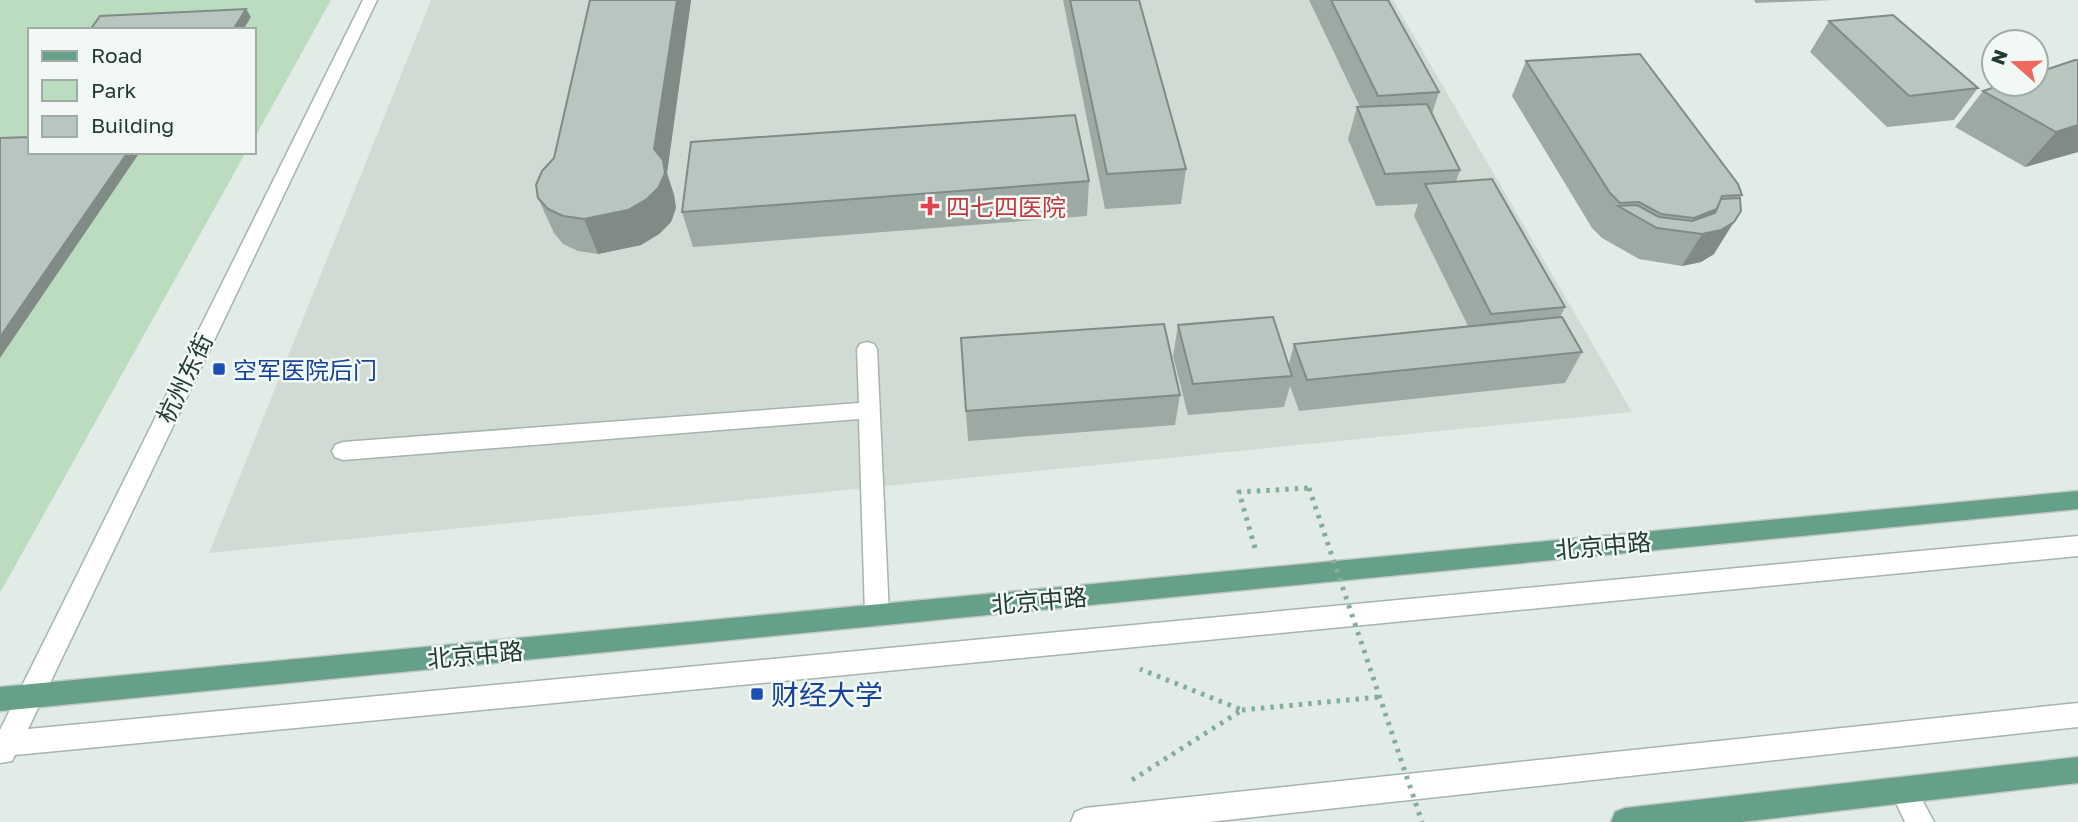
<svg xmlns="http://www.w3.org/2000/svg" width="2078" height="822" font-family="'Golos Text','Noto Sans SC',sans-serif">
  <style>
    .built { fill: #d0dbd4 }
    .green { fill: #bbdcbf }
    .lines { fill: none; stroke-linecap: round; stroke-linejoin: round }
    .minor-casing { stroke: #a5b4ac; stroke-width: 3 }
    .major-casing { stroke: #c1c8c5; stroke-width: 3 }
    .path { stroke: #83ae9a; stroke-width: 5; stroke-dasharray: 3.5 6; stroke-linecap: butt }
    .minor { fill: #fff; fill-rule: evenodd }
    .major { fill: #67a088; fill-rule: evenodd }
    .path-bridge { stroke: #83ae9a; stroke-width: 5; stroke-dasharray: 3.5 6; stroke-linecap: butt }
    .wall { fill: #9daaa3 }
    .shaded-wall { fill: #808b85 }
    .building { fill: #b7c6be; stroke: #808b85; stroke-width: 2 }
    .health-dot { fill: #e0444e; stroke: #f2f8f4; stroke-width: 2.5 }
    .transit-dot { fill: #1a4fb4; stroke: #f2f8f4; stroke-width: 2.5 }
    .labels { text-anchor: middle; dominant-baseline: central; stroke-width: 5; stroke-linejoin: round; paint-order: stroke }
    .health-label { font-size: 24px; fill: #be3a42; stroke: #f2f8f4; text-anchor: start }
    .transit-label { font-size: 24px; fill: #164399; stroke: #f2f8f4; text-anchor: start }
    .street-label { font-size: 24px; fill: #223c31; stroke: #f2f8f4 }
    .near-transit-label { font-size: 28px; fill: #164399; stroke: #f2f8f4; text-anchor: start }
  </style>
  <rect width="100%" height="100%" fill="#e2ece6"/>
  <path class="built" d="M431,0H1393L1632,412L209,553Z"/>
  <path class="green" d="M0,0H331L254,139V30H30V152H246L0,593Z"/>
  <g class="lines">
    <defs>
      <path id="minor" d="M363,0H377L28,729L2078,536V556L15,755L12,761L0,763V730Z
        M867,342L874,344L877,349L889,615L886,623L877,626L868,623L865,615L859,419L343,460L335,457L332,451L335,445L343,442L859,403L857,349L860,344Z
        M2078,703V727L1209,822H1071L1075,812L1085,808Z
        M1903,777L1912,781L1934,822H1905L1890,790L1894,781Z"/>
      <path id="major" d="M2078,491V509L0,711V687Z
        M2078,757V783L1742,822H1611L1615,812L1625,808Z"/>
    </defs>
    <use href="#minor" class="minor-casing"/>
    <use href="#major" class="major-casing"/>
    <path class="path" d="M1255,548L1239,492L1309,488
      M1242,710L1379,697
      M1132,780L1242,710L1140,669"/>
    <use href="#minor" class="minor"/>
    <use href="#major" class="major"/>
    <path class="path-bridge" d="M1309,488L1422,822"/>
  </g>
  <path class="wall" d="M590,0H691L667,173L674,195L676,208L671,222L659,234L641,245L598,254L578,251L563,244L554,233L538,198L554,158Z
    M1063,0H1139L1186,169L1181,204L1105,209Z
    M1309,0H1388L1439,92L1432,114L1460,170L1456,181L1565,307L1560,317L1582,352L1565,383L1299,411L1290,386L1284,407L1188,415L1173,356L1178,325L1289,364L1294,344L1468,326L1414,216L1418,204L1376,206L1348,139L1357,107H1360Z
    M1754,0H1833L1756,3Z
    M1829,21L1978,88L1954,120L1887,127L1810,52Z
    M2078,60V152L2025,167L1955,127L1983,91Z
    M1526,61L1742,195L1714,254L1701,262L1682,266L1639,259L1602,238L1592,228L1512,96Z
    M1089,181L1087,216L693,247L682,212Z
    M961,338L1180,395L1175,425L968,441Z"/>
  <path class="shaded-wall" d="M677,0H691L667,173L674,195L676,208L671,222L659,234L641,245L598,254L584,219L654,149Z
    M246,9L251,17L243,30H233Z
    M2078,125V152L2025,167L2056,132Z
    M128,152H140L0,358V337Z
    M1717,209L1734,222L1714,254L1701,262L1682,266L1702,234L1685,232L1694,218Z"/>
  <path class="building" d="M590,0H677L654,149L663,160L665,173L659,187L647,199L628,210L584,219L563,216L548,209L538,198L536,185L542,171L554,158Z
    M1070,0H1139L1186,169L1107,174Z
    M1331,0H1388L1439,92L1378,96Z
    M246,9L233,30H90L100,16Z
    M1893,15L1978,88L1909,96L1829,21Z
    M1640,54L1738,184L1742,195L1722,196L1717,209L1694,218L1661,214L1639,202L1620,203L1610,193L1526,61Z
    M2075,60H2078V125L2056,132L1983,91L2004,84H2036V73Z
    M1427,104L1460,170L1385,174L1357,107Z
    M1075,115L1089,181L682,212L691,142Z
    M30,137V152H128L0,337V138Z
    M1492,179L1565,307L1491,314L1425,184Z
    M1740,198L1741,211L1734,222L1721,230L1702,234L1657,228L1618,206L1637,205L1659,217L1692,221L1715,213L1721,199Z
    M1273,317L1292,376L1193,384L1178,325Z
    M1562,317L1582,352L1307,380L1294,344Z
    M1164,324L1180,395L966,411L961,338Z"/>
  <path class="health-dot" d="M926.5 195.5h7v7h7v7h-7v7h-7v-7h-7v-7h7z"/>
  <g class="transit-dot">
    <rect x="212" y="362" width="14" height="14" rx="3.5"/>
    <rect x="750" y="687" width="14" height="14" rx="3.5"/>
  </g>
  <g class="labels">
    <g class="health-label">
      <text x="946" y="206">四七四医院</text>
    </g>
    <g class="transit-label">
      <text x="233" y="369">空军医院后门</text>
    </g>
    <g class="street-label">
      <text transform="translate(184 378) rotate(-64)">杭州东街</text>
      <text transform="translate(1603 545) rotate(-5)">北京中路</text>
      <text transform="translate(1039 600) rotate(-5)">北京中路</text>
      <text transform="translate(475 654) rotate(-5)">北京中路</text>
    </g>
    <g class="near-transit-label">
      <text x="771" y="694">财经大学</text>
    </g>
  </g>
  <rect x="28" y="28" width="228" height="126" fill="#f2f8f4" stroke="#9fada6" stroke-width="2"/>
  <rect x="42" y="51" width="35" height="10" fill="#67a088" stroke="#9fada6" stroke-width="2"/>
  <text x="91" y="63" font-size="21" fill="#223c31">Road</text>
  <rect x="42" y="80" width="35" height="21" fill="#bbdcbf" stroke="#9fada6" stroke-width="2"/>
  <text x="91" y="98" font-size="21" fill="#223c31">Park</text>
  <rect x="42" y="116" width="35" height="21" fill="#b7c6be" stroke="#9fada6" stroke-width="2"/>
  <text x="91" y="133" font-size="21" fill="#223c31">Building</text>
  <g transform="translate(2015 63) rotate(290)"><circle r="33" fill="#f2f8f4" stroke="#9fada6" stroke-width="2"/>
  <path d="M0-5L12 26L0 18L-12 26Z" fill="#ee695d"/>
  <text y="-10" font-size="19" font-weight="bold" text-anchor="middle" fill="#223c31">N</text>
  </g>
</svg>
